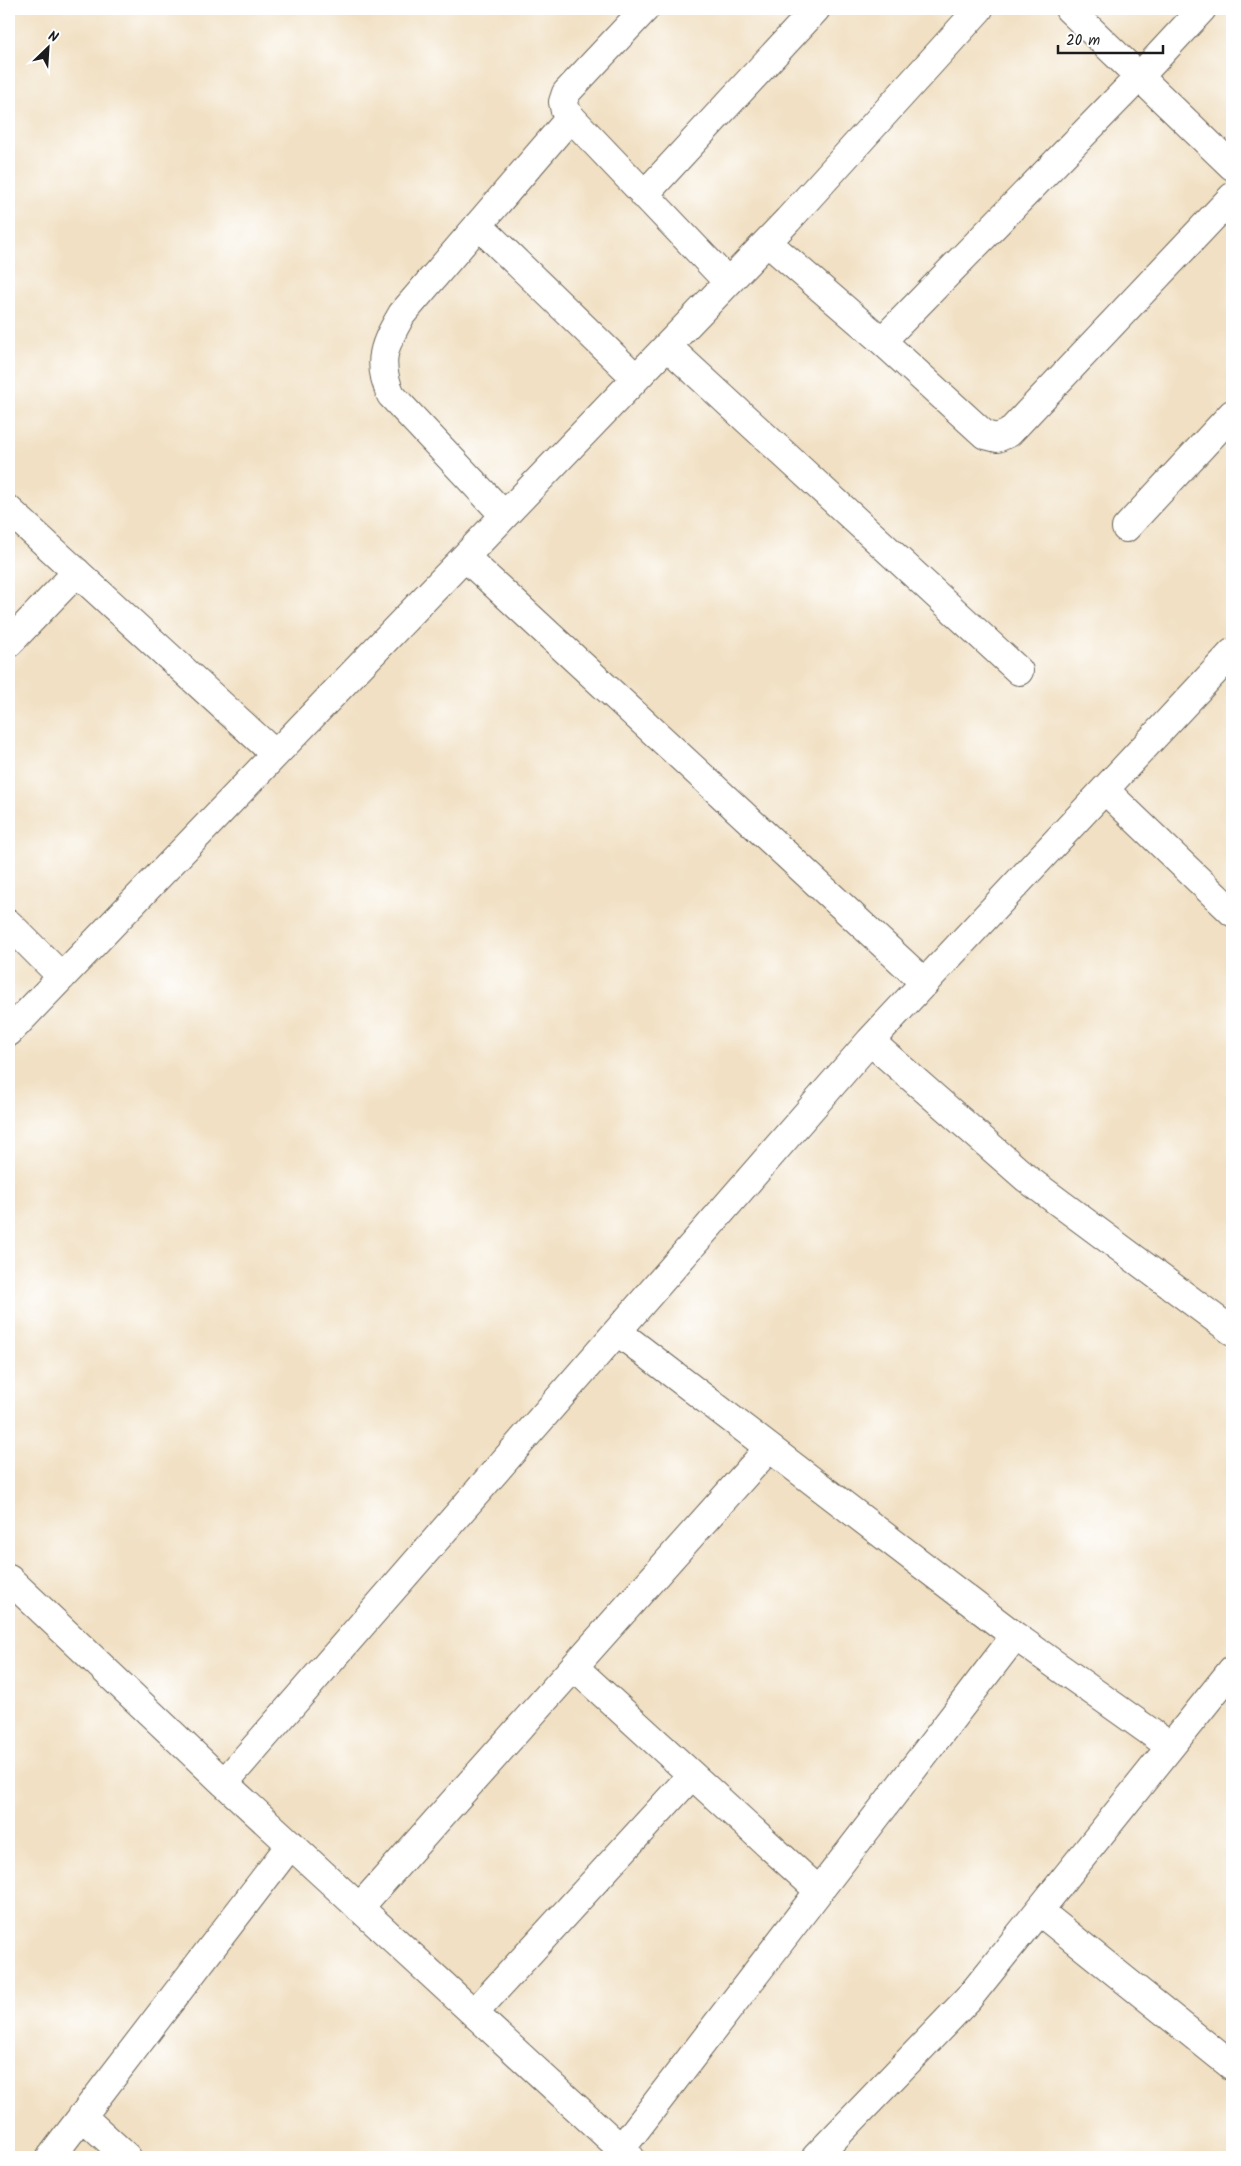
<svg xmlns="http://www.w3.org/2000/svg" width="1241" height="2166" font-family="Kalam,sans-serif">
  <style>
    .lines { fill: none; stroke-linecap: round; stroke-linejoin: round }
    .street-casing { stroke: #676156; stroke-width: 30 }
    .street { stroke: #fff; stroke-width: 28 }
  </style>
  <rect width="100%" height="100%" fill="#fff"/>
  <filter id="ink" filterUnits="userSpaceOnUse"><feTurbulence type="fractalNoise" baseFrequency=".02" numOctaves="2"/><feDisplacementMap in="SourceGraphic" scale="10" xChannelSelector="R" yChannelSelector="G"/><feConvolveMatrix kernelMatrix="1 2 1 2 8 2 1 2 1" color-interpolation-filters="sRGB"/></filter>
  <filter id="wash" filterUnits="userSpaceOnUse"><feTurbulence type="fractalNoise" baseFrequency=".0096" numOctaves="4" result="noise"/><feDisplacementMap in="SourceGraphic" scale="20" xChannelSelector="R" yChannelSelector="G"/><feGaussianBlur stdDeviation="1.12" result="paint"/><feColorMatrix in="noise" values="0 0 0 0 0 0 0 0 0 0 0 0 0 0 0 0 0 1.4 0 .05"/><feComposite in="paint" operator="in"/></filter>
  <g filter="url(#wash)">
    <rect width="100%" height="100%" fill="#f1e0c3"/>
  </g>
  <g filter="url(#ink)">
    <g class="lines">
      <defs>
        <path id="street" d="M645,9L566,93L563,102L565,111L728,282
          M1069,9L1232,166
          M644,195L816,9
          M478,225L636,378
          M767,242L882,341L985,435L997,438L1009,433L1232,197
          M882,341L1139,77L1202,9
          M667,346L1019,671
          M9,510L275,754
          M504,515L391,395C376,361 384,345 402,314L570,118
          M1126,528L1232,414
          M465,557L925,983
          M9,643L77,572
          M1105,790L1232,912
          M9,924L62,977
          M9,1032L788,220L979,9
          M870,1041L1232,653
          M618,1332L1015,1636L1170,1746
          M9,1579L224,1783L870,1041L1026,1178L1232,1331
          M574,1667L819,1891
          M224,1783L630,2157
          M359,1908L769,1448
          M1039,1911L1232,2066
          M474,2013L691,1776
          M82,2116L127,2157
          M621,2149L1015,1636
          M51,2157L291,1844
          M816,2157L968,1999L1232,1670"/>
      </defs>
      <use href="#street" class="street-casing"/>
      <use href="#street" class="street"/>
    </g>
  </g>
  <rect width="1241" height="2166" fill="none" stroke="#fff" stroke-width="30"/>
  <g transform="translate(48 48) rotate(25)" stroke="#ffffff" stroke-width="4" paint-order="stroke">
  <path d="M0-4L9 19L0 12L-9 19Z" fill="#1c1c1c"/>
  <text y="-8" font-size="14" font-weight="bold" text-anchor="middle" fill="#1c1c1c">N</text>
  </g>
  <path d="M1058 45v8h105v-8" fill="none" stroke="#1c1c1c" stroke-width="2.5"/>
  <text x="1066" y="45" font-size="15" fill="#1c1c1c" stroke="#ffffff" stroke-width="4" paint-order="stroke">20 m</text>
</svg>
